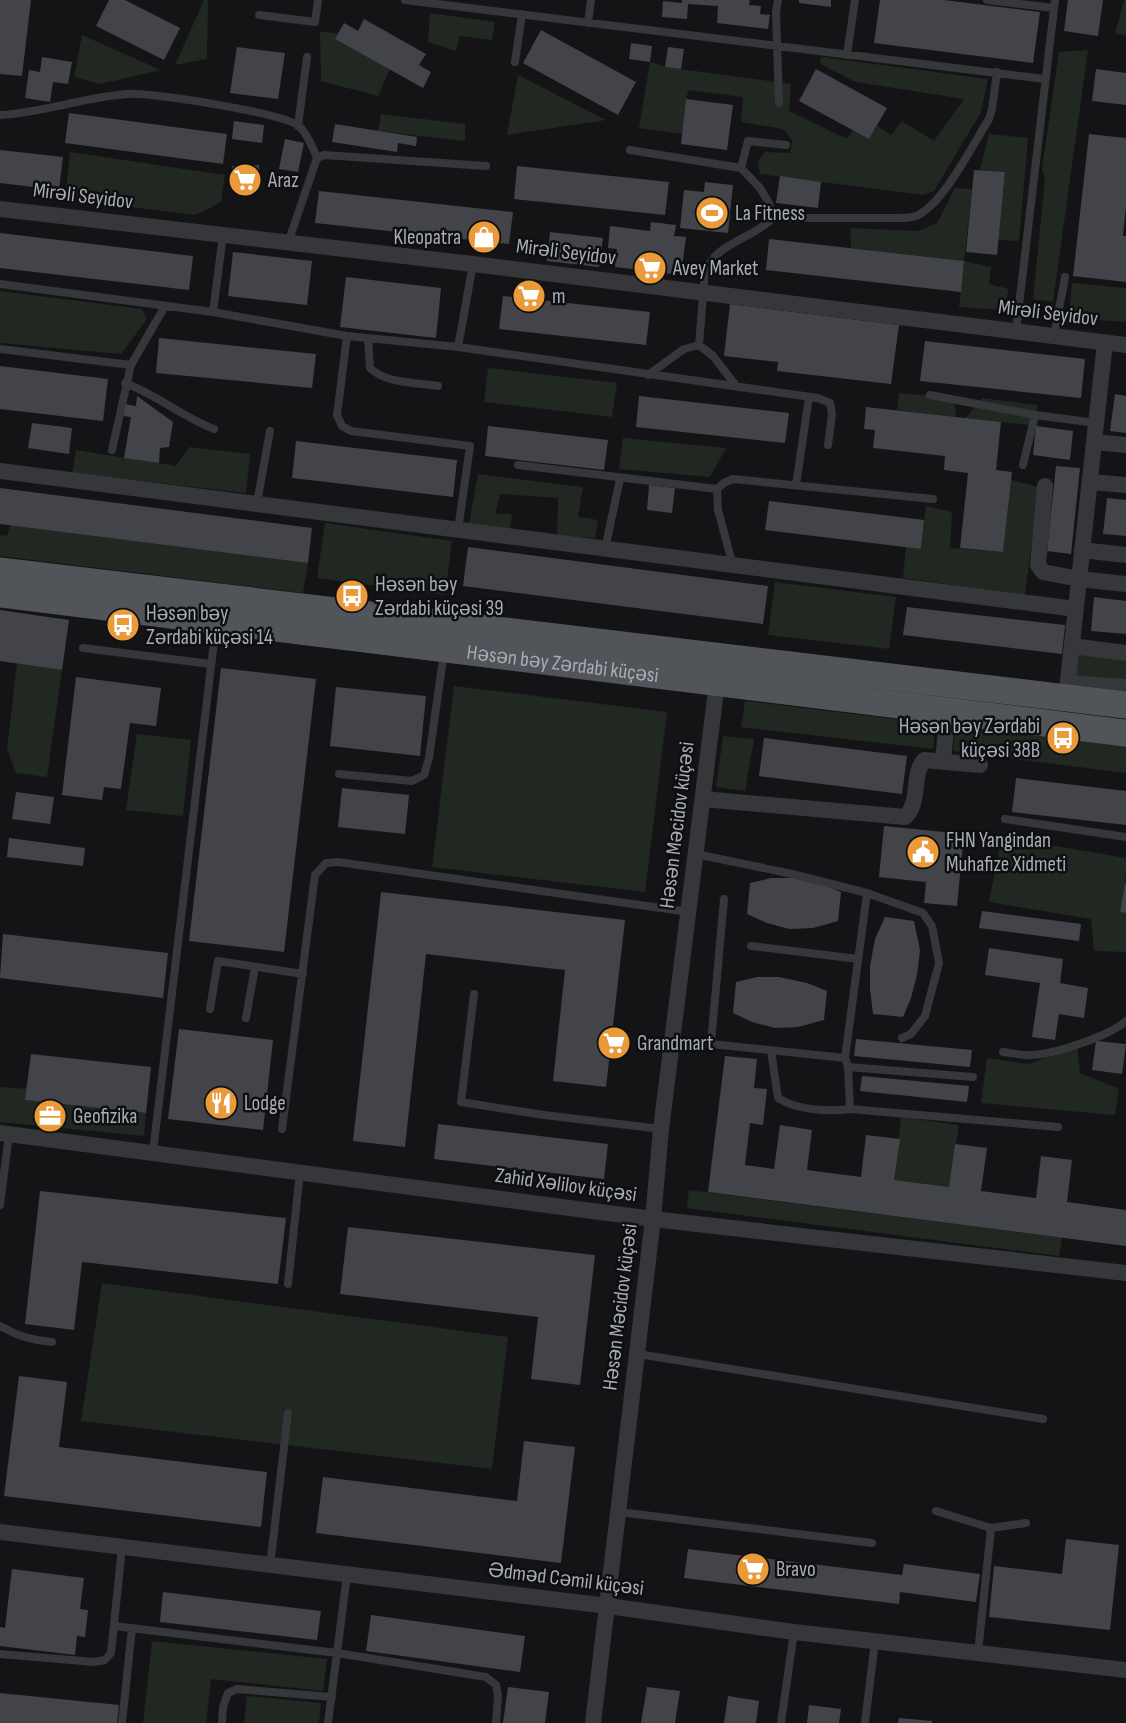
<svg xmlns="http://www.w3.org/2000/svg" width="1126" height="1723" font-family="'Sofia Sans Condensed',sans-serif">
  <style>
    .green { fill: #202821 }
    .building { fill: #434449 }
    .lines { fill: none; stroke-linecap: round; stroke-linejoin: round }
    .service { stroke: #35373b; stroke-width: 8 }
    .minor { stroke: #35373b; stroke-width: 16 }
    .primary { stroke: #515459; stroke-width: 27 }
    .labels { text-anchor: middle; dominant-baseline: central; stroke-width: 5; stroke-linejoin: round; paint-order: stroke }
    .poi-label { font-size: 21px; fill: #a6adb5; stroke: #0f0f11; text-anchor: start }
    .street-label { font-size: 21px; fill: #a6adb5; stroke: #0f0f11 }
  </style>
  <rect width="100%" height="100%" fill="#141416"/>
  <path class="green" d="M204,0H208L207,59L175,65Z
    M1124,0H1126V35L1115,34Z
    M430,13L495,22L492,40L460,36L456,51L428,42Z
    M320,32L338,33L335,39L390,69L378,96L321,81Z
    M82,35L161,70L100,84L74,77Z
    M1088,50L1053,302L1033,299L1045,179L1042,169L1059,52Z
    M821,57L988,79L981,112L934,191L923,195L760,174L758,162L764,152L790,153L792,140L783,129L741,122L743,97L688,90L682,134L639,128L650,62L665,67L791,84L789,111L847,139L853,130L869,139L877,126L891,135L902,121L934,141L964,99L856,82L820,64Z
    M518,75L606,120L507,135Z
    M381,114L465,124V141L378,131Z
    M989,134L1028,138L1019,241L998,240L1005,173L980,170Z
    M70,152L225,175L221,202L195,215L65,199Z
    M955,188L972,189L964,261L991,267L989,284L1009,289L1003,310L959,307L964,261L851,248L850,228L918,231L937,223Z
    M1072,283L1126,288V322L1069,318Z
    M0,291L142,309L147,319L121,354L0,343Z
    M488,368L617,383L612,417L484,402Z
    M899,393L954,398L956,417L897,410Z
    M982,398L1037,405L1036,426L966,418Z
    M623,438L726,448L710,477L619,469Z
    M189,447L250,454L246,493L72,473L76,450L176,466Z
    M478,474L583,487L578,517L598,520L595,538L557,536L558,498L500,494L495,514H512L510,530L469,524Z
    M1011,480L1039,487L1025,595L903,578L906,547L921,549L926,506L952,512L950,548L1003,552Z
    M325,523L452,541L445,595L317,578Z
    M10,525L308,563L303,593L0,556V535L7,536Z
    M775,582L896,597L889,649L768,635Z
    M1080,643L1126,648V691L1074,685Z
    M17,663L62,670L47,777L16,773L7,749Z
    M454,686L667,712L645,892L432,867Z
    M745,701L936,724L933,749L741,727Z
    M956,722L1126,743V773L953,751Z
    M137,734L191,740L183,816L126,810Z
    M723,736L754,739L745,791L716,787Z
    M1002,837L1126,858V875L1120,912L1126,913V952L1094,951L1091,919L989,902Z
    M1077,1045L1080,1073L1119,1089L1115,1115L981,1103L987,1058L1029,1064Z
    M0,1087L27,1089L26,1100L146,1113L144,1136L0,1122Z
    M901,1117L959,1125L949,1187L894,1180Z
    M689,1190L1062,1238L1059,1256L687,1208Z
    M102,1283L508,1337L492,1469L81,1421Z
    M152,1641L327,1659L323,1691L211,1679L206,1723H143Z
    M247,1696L321,1703L319,1723H244Z"/>
  <path class="building" d="M0,0H31L22,76L0,74Z
    M109,0H125L180,28L164,60L96,26Z
    M682,0H750L749,5L761,6L760,14L770,15L768,29L717,23L718,6L688,4L687,19L662,17L663,1L682,3Z
    M799,0H831V7L799,3Z
    M880,0H944L1040,12L1033,63L874,43Z
    M1068,0H1103L1098,36L1064,31Z
    M364,19L426,54L419,65L431,72L423,88L335,39L344,23L358,31Z
    M541,30L636,82L618,115L523,63Z
    M631,43L652,46L650,62L629,59Z
    M237,47L285,53L278,99L230,93Z
    M668,47L684,49L681,69L665,67Z
    M42,57L72,62L68,84L53,82L50,102L25,98L29,70L40,72Z
    M816,69L887,108L869,139L799,101Z
    M1096,69L1126,73V105L1092,101Z
    M686,99L733,105L727,150L681,144Z
    M69,113L227,134L223,164L65,143Z
    M234,121L264,125L262,143L232,139Z
    M335,124L417,137L416,146L398,143L397,152L332,142Z
    M1089,134L1126,138V205L1123,236H1126V282L1073,276Z
    M285,139L304,143L298,172L279,169Z
    M0,150L63,157L59,190L0,183Z
    M259,165L260,187L234,189L232,166Z
    M517,166L669,182L665,215L514,199Z
    M974,170L1005,172L997,255L966,252Z
    M780,176L821,182L818,208L776,203Z
    M705,182L733,185L728,233L680,228L684,190L704,192Z
    M319,191L513,212L509,244L315,223Z
    M651,222L676,225L674,236L686,237L681,275L615,267L617,249L608,248L610,226L650,231Z
    M550,232L603,238L599,267L547,261Z
    M0,233L193,256L189,290L0,268Z
    M769,239L964,261L961,292L766,270Z
    M233,252L312,261L307,305L228,296Z
    M346,277L441,288L436,338L340,327Z
    M503,296L650,312L646,345L499,329Z
    M730,304L899,325L891,384L777,371L778,362L724,356Z
    M159,338L316,354L312,388L156,373Z
    M925,341L1085,359L1081,398L920,381Z
    M0,366L108,379L103,421L0,409Z
    M1115,394L1126,396V433L1110,431Z
    M137,396L173,422L169,447L160,448L159,463L124,458L131,417L123,416L125,404L136,406Z
    M639,396L789,413L785,443L636,427Z
    M866,407L1001,422L996,470L1012,472L1003,552L960,548L968,473L944,470L945,456L873,448L875,430L864,429Z
    M32,423L72,428L69,454L28,448Z
    M488,426L608,440L604,470L485,456Z
    M1036,426L1073,431L1070,460L1033,455Z
    M296,441L457,460L453,497L292,478Z
    M1056,466L1080,468L1071,554L1047,551Z
    M649,485L675,488L672,513L647,510Z
    M0,488L312,528L308,563L0,524Z
    M1107,498L1126,500V536L1103,534Z
    M769,501L924,520L921,549L765,530Z
    M468,547L768,586L763,624L463,586Z
    M1094,597L1126,601V634L1091,631Z
    M907,607L1065,625L1062,654L903,635Z
    M0,610L69,620L62,670L0,661Z
    M221,668L316,679L284,952L189,941Z
    M76,677L161,688L156,726L130,723L121,789L104,787L102,800L62,795Z
    M336,687L426,696L420,756L330,746Z
    M764,738L907,756L902,794L759,776Z
    M1016,778L1126,791V825L1012,812Z
    M342,788L409,795L405,834L338,827Z
    M16,792L54,797L50,824L12,819Z
    M884,826L964,834L957,906L924,903L926,882L879,877Z
    M9,838L85,848L83,866L7,857Z
    M771,878H793L821,884L841,892L838,921L813,928L789,929L767,923L747,914L750,883Z
    M1125,883H1126V913L1120,912Z
    M381,892L625,920L606,1087L553,1081L565,970L426,954L405,1147L353,1141Z
    M982,911L1081,924L1079,941L979,928Z
    M885,917L914,921L920,950L917,975L911,998L903,1017L873,1014L870,989V966L875,939Z
    M3,934L168,953L163,998L0,978Z
    M989,948L1063,959L1060,983L1088,988L1084,1018L1059,1014L1055,1040L1032,1037L1040,983L985,975Z
    M757,977H779L807,983L827,991L824,1020L798,1027L775,1028L752,1022L733,1013L736,982Z
    M179,1029L273,1040L263,1130L168,1119Z
    M856,1039L972,1050L970,1067L854,1056Z
    M1096,1041L1126,1044L1122,1074L1092,1070Z
    M31,1054L151,1067L146,1113L25,1100Z
    M725,1056L757,1059L754,1088L767,1089L763,1125L750,1123L745,1165L774,1169L780,1125L812,1130L807,1170L861,1177L866,1135L900,1139L894,1180L949,1187L955,1144L987,1148L981,1191L1036,1198L1041,1156L1072,1160L1067,1202L1126,1210V1246L708,1192Z
    M862,1076L969,1086L967,1102L860,1091Z
    M438,1124L608,1144L604,1179L434,1159Z
    M40,1191L286,1218L278,1284L82,1262L74,1330L25,1324Z
    M348,1227L595,1255L580,1385L531,1379L538,1317L340,1294Z
    M19,1376L67,1382L59,1447L267,1472L261,1527L4,1496Z
    M524,1441L575,1447L561,1563L316,1533L323,1477L517,1501Z
    M1066,1539L1119,1545L1110,1630L989,1617L994,1566L1062,1574Z
    M688,1549L902,1575L904,1564L980,1574L976,1602L900,1592L899,1604L684,1578Z
    M12,1569L84,1578L80,1609L88,1610L85,1637L77,1636L75,1655L0,1646V1627L5,1628Z
    M163,1592L321,1611L317,1640L160,1622Z
    M371,1615L525,1636L520,1672L366,1651Z
    M508,1687L549,1692L545,1723H503Z
    M647,1687L680,1691L675,1723H641Z
    M0,1693L119,1705L117,1723H0Z
    M728,1696L759,1701L756,1723H724Z
    M809,1705L841,1709L839,1723H807Z
    M899,1718L932,1721V1723H898Z"/>
  <g class="lines">
    <path class="service" d="M405,0L1045,79
      M778,0L776,12L779,103
      M987,0L1054,8
      M259,15L315,22L318,0
      M588,23L591,0
      M847,55L855,0
      M515,62L522,14
      M0,115C43,113 84,97 127,94C150,92 283,113 299,126C307,133 313,148 317,158
      M298,126L307,57
      M630,150L741,168L760,188L769,203L773,218C752,239 718,242 705,271L699,345
      M741,168L748,141L786,145
      M773,218H897C903,218 911,218 916,216C943,205 973,144 989,119L992,109L997,72
      M288,243L317,158L324,155L486,166
      M0,284L213,312L347,336L458,347L818,398L830,403L832,414L828,445
      M213,312L223,235
      M1016,331L1055,0
      M347,336L337,415L342,426L351,431L470,446L458,530
      M1054,336L1065,277
      M368,339L370,368C386,384 416,382 438,386
      M458,347L473,264
      M0,349L131,365L165,306
      M648,375L684,349L699,345L713,356L737,387
      M125,383C157,395 183,417 214,429
      M930,395L1035,415L1096,423
      M112,450L131,365
      M518,465L717,489L724,483L733,479L933,499
      M1023,465L1035,415
      M796,485L809,397
      M717,489L718,510L733,566
      M257,503L270,431
      M605,549L620,479
      M83,648L211,664
      M339,774L412,781L424,775L429,758L444,652
      M1005,819L1126,837
      M696,854L792,874L867,893L923,913L932,926L939,963L925,1016L911,1034L902,1038
      M751,946L858,959
      M474,994L461,1102L544,1115L661,1129
      M210,1009L218,961L303,974
      M246,1018L255,967
      M673,1040L845,1058L848,1067L850,1109
      M711,1043L724,899
      M771,1051L778,1098C796,1110 829,1112 850,1109L1058,1127
      M1003,1052C1012,1053 1023,1056 1032,1055C1055,1054 1109,1036 1126,1021
      M845,1058L867,893
      M848,1067L973,1077
      M282,1129L315,875L326,863L338,862L689,912
      M153,1152L216,625
      M0,1205L9,1134
      M288,1284L300,1172
      M0,1326C17,1336 32,1341 52,1342
      M638,1354L1043,1419
      M936,1511L991,1528L1026,1523
      M619,1512L872,1543
      M270,1566L288,1413
      M114,1626L337,1653L486,1677L496,1685L498,1696L496,1723
      M978,1653L991,1528
      M0,1654L94,1662L105,1660L111,1653L122,1547
      M122,1723L132,1628
      M222,1723L223,1707L228,1693L237,1689L332,1697
      M328,1723L347,1575
      M781,1723L794,1632
      M865,1723L875,1641"/>
    <path class="minor" d="M0,209L473,264L1126,345
      M1094,442L1126,445
      M0,471L1076,609
      M1090,482L1126,485
      M1045,486L1038,565L1043,572L1079,579L1126,584
      M1082,550L1126,555
      M1072,646L1126,653
      M1068,683L1126,687
      M1066,698L1105,342
      M943,760L948,711
      M703,799L905,817C921,802 911,776 924,760L980,765
      M0,1133L653,1219L1126,1273
      M0,1532L608,1606L794,1632L1126,1670
      M593,1723L653,1219L661,1129L717,683"/>
    <g class="primary">
      <path d="M0,571L1126,705"/>
      <path id="s1" d="M0,594L1126,733"/>
    </g>
  </g>
  <defs>
    <symbol id="supermarket-disc" viewBox="-11 -11 22 22"><circle r="9.5" fill="#ea9a38" stroke="#0f0f11"/><path d="M-6-5.5h2.5l.6 2H6L4.5 2H-2.5L-4.4-4H-6ZM-1.5 3.2a1.3 1.3 0 1 0 .1 0ZM3 3.2a1.3 1.3 0 1 0 .1 0Z" fill="#fff"/></symbol>
    <symbol id="stadium-disc" viewBox="-11 -11 22 22"><circle r="9.5" fill="#ea9a38" stroke="#0f0f11"/><path d="M0-5a6.5 5 0 1 0 0 10a6.5 5 0 1 0 0-10ZM-3.5-1.8h7v3.6h-7Z" fill="#fff"/></symbol>
    <symbol id="shop-disc" viewBox="-11 -11 22 22"><circle r="9.5" fill="#ea9a38" stroke="#0f0f11"/><path d="M-5-2.5h2.3a2.7 3.5 0 0 1 5.4 0H5L5.5 6h-11ZM-1.5-2.5h3a1.5 2.3 0 0 0-3 0Z" fill="#fff"/></symbol>
    <symbol id="bus-disc" viewBox="-11 -11 22 22"><circle r="9.5" fill="#ea9a38" stroke="#0f0f11"/><path d="M-5-6H5V4H4V6H2V4H-2V6H-4V4H-5ZM-3.5-4V0h7V-4ZM-3.5 1.2v1.5H-2V1.2ZM2 1.2v1.5H3.5V1.2Z" fill="#fff"/></symbol>
    <symbol id="civic-disc" viewBox="-11 -11 22 22"><circle r="9.5" fill="#ea9a38" stroke="#0f0f11"/><path d="M-.6-6.5H3V-4.5H.6V-3L4-1V1h2V6H-6V1h2V-1L-.6-3ZM-1.2 2.5V6h2.4V2.5Z" fill="#fff"/></symbol>
    <symbol id="restaurant-disc" viewBox="-11 -11 22 22"><circle r="9.5" fill="#ea9a38" stroke="#0f0f11"/><path d="M-5-6h1v4h1v-4h1v4h1v-4h1v5L-1.5 .5V6h-2V.5L-5-1ZM5-6V6H3V1.5H1.5Q1.5-4 5-6Z" fill="#fff"/></symbol>
    <symbol id="office-disc" viewBox="-11 -11 22 22"><circle r="9.5" fill="#ea9a38" stroke="#0f0f11"/><path d="M-6-3h4V-5.5h4V-3h4V5H-6ZM-1-4.5V-3h2v-1.5ZM-6 0V1H6V0Z" fill="#fff"/></symbol>
  </defs>
  <g fill-rule="evenodd">
    <use href="#supermarket-disc" x="226" y="161" width="38" height="38"/>
    <use href="#stadium-disc" x="693" y="194" width="38" height="38"/>
    <use href="#shop-disc" x="465" y="218" width="38" height="38"/>
    <use href="#supermarket-disc" x="631" y="249" width="38" height="38"/>
    <use href="#supermarket-disc" x="510" y="277" width="38" height="38"/>
    <use href="#bus-disc" x="333" y="577" width="38" height="38"/>
    <use href="#bus-disc" x="104" y="606" width="38" height="38"/>
    <use href="#bus-disc" x="1044" y="719" width="38" height="38"/>
    <use href="#civic-disc" x="904" y="833" width="38" height="38"/>
    <use href="#supermarket-disc" x="595" y="1024" width="38" height="38"/>
    <use href="#restaurant-disc" x="202" y="1084" width="38" height="38"/>
    <use href="#office-disc" x="31" y="1097" width="38" height="38"/>
    <use href="#supermarket-disc" x="734" y="1550" width="38" height="38"/>
  </g>
  <g class="labels">
    <g class="poi-label">
      <text x="268" y="180">Araz</text>
      <text x="735" y="213">La Fitness</text>
      <text x="461" y="237" text-anchor="end">Kleopatra</text>
      <text x="673" y="268">Avey Market</text>
      <text x="552" y="296">m</text>
      <text x="375" y="584">Həsən bəy<tspan x="375" dy="24">Zərdabi küçəsi 39</tspan></text>
      <text x="146" y="613">Həsən bəy<tspan x="146" dy="24">Zərdabi küçəsi 14</tspan></text>
      <text x="1040" y="726" text-anchor="end">Həsən bəy Zərdabi<tspan x="1040" dy="24">küçəsi 38B</tspan></text>
      <text x="946" y="840">FHN Yangindan<tspan x="946" dy="24">Muhafize Xidmeti</tspan></text>
      <text x="637" y="1043">Grandmart</text>
      <text x="244" y="1103">Lodge</text>
      <text x="73" y="1116">Geofizika</text>
      <text x="776" y="1569">Bravo</text>
    </g>
    <g class="street-label">
      <text transform="translate(83 196) rotate(7)">Mirəli Seyidov</text>
      <text transform="translate(566 252) rotate(7)">Mirəli Seyidov</text>
      <text transform="translate(1048 313) rotate(7)">Mirəli Seyidov</text>
      <text stroke="none"><textPath href="#s1" startOffset="567">Həsən bəy Zərdabi küçəsi</textPath></text>
      <text transform="translate(677 825) rotate(-83)">Həsən Məcidov küçəsi</text>
      <text transform="translate(566 1185) rotate(8)">Zahid Xəlilov küçəsi</text>
      <text transform="translate(620 1307) rotate(-83)">Həsən Məcidov küçəsi</text>
      <text transform="translate(566 1579) rotate(7)">Ədməd Cəmil küçəsi</text>
    </g>
  </g>
</svg>
